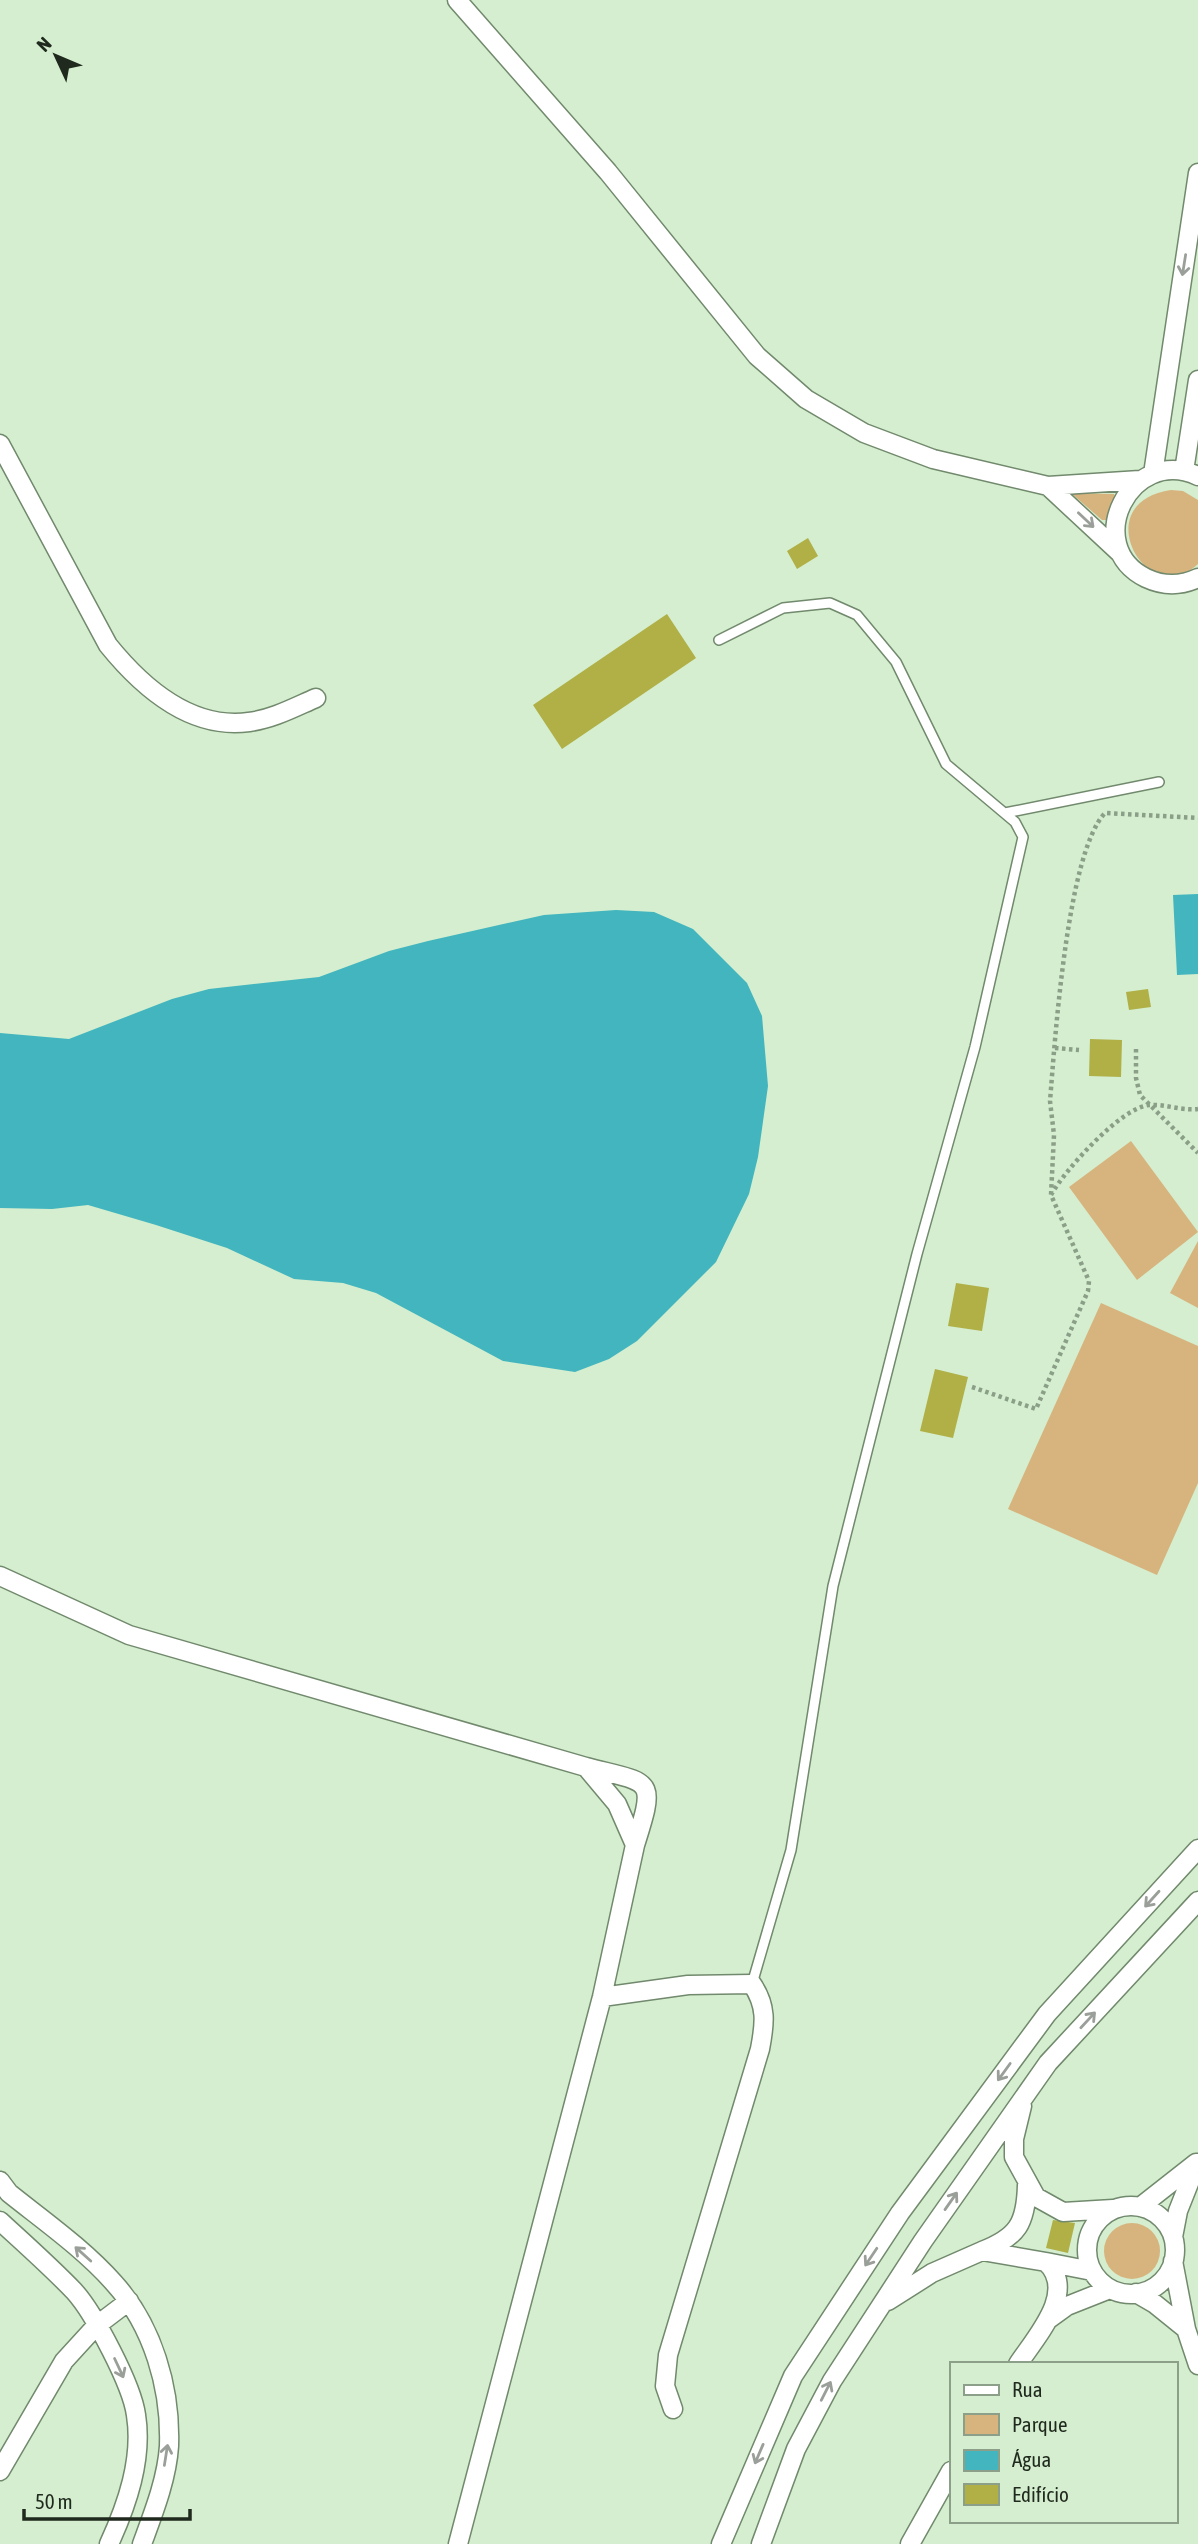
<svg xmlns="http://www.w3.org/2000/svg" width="1198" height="2544" font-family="'Asap Condensed',sans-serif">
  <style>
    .green { fill: #d7b47e }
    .water { fill: #42b5be }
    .building { fill: #b0b047 }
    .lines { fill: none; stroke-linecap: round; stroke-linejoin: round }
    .lane-casing { stroke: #71896c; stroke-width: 12 }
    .street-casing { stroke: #71896c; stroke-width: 21 }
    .path { stroke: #8b9e87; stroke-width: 4.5; stroke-dasharray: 3.5 3.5; stroke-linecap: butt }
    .lane { stroke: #fff; stroke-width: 9 }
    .street { stroke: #fff; stroke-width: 18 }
    .oneway { stroke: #9a9f99 }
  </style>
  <rect width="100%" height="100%" fill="#d4eecf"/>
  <path class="green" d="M1171,490L1183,491L1198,500V564C1146,612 1086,502 1171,490Z
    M1071,493L1114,494L1117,500L1108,520H1102Z
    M1131,1141L1198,1232L1137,1280L1069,1187Z
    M1198,1241V1308L1170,1293Z
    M1101,1303L1198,1346V1483L1157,1575L1008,1509Z
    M1104 2251a28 28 0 1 1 56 0a28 28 0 1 1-56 0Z"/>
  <path class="water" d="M1198,894V974L1177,975L1173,895Z
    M616,910L654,912L693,929L747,983L762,1016L768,1086L758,1157L749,1194L716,1262L637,1341L609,1359L575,1372L503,1361L376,1293L343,1283L294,1279L227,1248L156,1225L88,1205L52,1209L0,1208V1033L69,1039L172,999L209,989L319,977L389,951L428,941L544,915Z"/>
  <path class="building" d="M808,538L818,556L797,569L787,551Z
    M667,614L696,658L562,749L533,705Z
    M1148,989L1151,1007L1129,1010L1126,992Z
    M1090,1039L1122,1040L1121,1077L1089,1076Z
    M956,1283L989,1288L982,1331L948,1326Z
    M935,1369L968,1377L953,1438L920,1431Z
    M1053,2220L1075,2223L1068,2253L1046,2248Z"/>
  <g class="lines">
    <defs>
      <path id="lane" d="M719,640L783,608L830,603L857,615L896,662L946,764L1015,822L1023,837L975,1047L917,1254L833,1586L791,1850L752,1984
        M1005,813L1159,782"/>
      <path id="street" d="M457,0L608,172L757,356L806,399L864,433L933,459L1048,486L1140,480
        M0,444L108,645C142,687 191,730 249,722C273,719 295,707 316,698
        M1184,471L1198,380
        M1153,474L1198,173
        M1198,476C1130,445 1081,546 1146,578C1163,586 1181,586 1198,578
        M1048,486L1120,553
        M0,1576L129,1635L586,1767
        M586,1767C652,1784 657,1776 635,1845L617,1804Z
        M602,1997L688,1985L752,1984C767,2006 765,2023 760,2049L668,2355L665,2386L673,2409
        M1022,2106L1014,2139V2157L1036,2197L1063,2212L1113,2209
        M0,2181L9,2193C44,2221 84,2249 114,2283C153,2326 171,2388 169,2446C167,2479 153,2514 142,2544
        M1087 2250a44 44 0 1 1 88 0a44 44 0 1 1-88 0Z
        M1140,2207L1196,2163
        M0,2221C25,2244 51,2267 74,2291C94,2313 132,2385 136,2415C143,2459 127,2505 109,2544
        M1173,2237L1178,2211L1197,2163
        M982,2251C1018,2237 1026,2223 1027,2185
        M1173,2261L1186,2329L1198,2365
        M1046,2262L1092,2271
        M1136,2293L1155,2304L1186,2329
        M888,2301L932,2273L982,2251L1046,2262C1078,2291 1036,2337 1018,2364
        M1049,2319L1067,2306L1110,2289
        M0,2471L64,2361L96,2326L129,2301
        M458,2544L602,1997L635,1845
        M721,2544L793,2376L900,2213L1047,2014L1198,1849
        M761,2544L796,2449L832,2381L923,2241L1048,2063L1198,1901
        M910,2544L951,2471"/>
    </defs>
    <use href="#lane" class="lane-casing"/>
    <use href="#street" class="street-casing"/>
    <path class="path" d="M1055,1048L1079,1050
      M1136,1049V1078L1140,1095L1198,1153
      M1051,1195C1064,1171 1122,1106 1150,1105C1166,1104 1181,1111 1198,1109
      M972,1387L1036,1409L1088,1291L1089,1281L1051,1195L1054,1135L1050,1101C1055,1040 1067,853 1105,813L1198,818"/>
    <use href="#lane" class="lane"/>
    <use href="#street" class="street"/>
  </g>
  <defs><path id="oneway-shaft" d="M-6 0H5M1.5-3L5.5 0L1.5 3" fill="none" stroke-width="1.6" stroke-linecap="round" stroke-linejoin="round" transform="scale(1.75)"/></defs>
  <g class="oneway">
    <use href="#oneway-shaft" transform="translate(1184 265) rotate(99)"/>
    <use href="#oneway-shaft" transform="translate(1086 520) rotate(43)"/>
    <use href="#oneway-shaft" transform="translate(1152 1899) rotate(132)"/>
    <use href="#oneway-shaft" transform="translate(1088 2020) rotate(-47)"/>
    <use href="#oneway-shaft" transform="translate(1004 2072) rotate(126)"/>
    <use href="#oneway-shaft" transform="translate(951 2201) rotate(-55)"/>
    <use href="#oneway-shaft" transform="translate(83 2254) rotate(-138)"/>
    <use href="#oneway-shaft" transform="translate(871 2257) rotate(124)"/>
    <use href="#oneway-shaft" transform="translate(119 2368) rotate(65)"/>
    <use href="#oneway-shaft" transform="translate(826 2391) rotate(-63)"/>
    <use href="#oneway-shaft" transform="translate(759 2454) rotate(113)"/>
    <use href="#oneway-shaft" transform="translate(166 2455) rotate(-81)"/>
  </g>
  <rect x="950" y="2362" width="228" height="161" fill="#d4eecf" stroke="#8c9f88" stroke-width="2"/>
  <rect x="964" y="2385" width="35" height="10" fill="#ffffff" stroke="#8c9f88" stroke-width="2"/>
  <text x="1012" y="2397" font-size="21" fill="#1f291d">Rua</text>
  <rect x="964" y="2414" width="35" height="21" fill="#d7b47e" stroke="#8c9f88" stroke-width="2"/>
  <text x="1012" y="2432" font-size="21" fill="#1f291d">Parque</text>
  <rect x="964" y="2450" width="35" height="21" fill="#42b5be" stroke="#8c9f88" stroke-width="2"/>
  <text x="1012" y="2467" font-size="21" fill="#1f291d">Água</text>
  <rect x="964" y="2484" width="35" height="21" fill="#b0b047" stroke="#8c9f88" stroke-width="2"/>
  <text x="1012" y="2502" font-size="21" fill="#1f291d">Edifício</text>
  <g transform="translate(56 56) rotate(314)" stroke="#d4eecf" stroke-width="5" paint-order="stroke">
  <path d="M0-5L12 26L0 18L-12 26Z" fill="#1f291d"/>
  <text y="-10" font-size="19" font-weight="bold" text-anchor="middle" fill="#1f291d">N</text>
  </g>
  <path d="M24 2509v10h166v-10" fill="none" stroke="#1f291d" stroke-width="3.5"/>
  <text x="35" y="2509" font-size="21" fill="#1f291d" stroke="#d4eecf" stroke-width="5" paint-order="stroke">50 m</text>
</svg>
